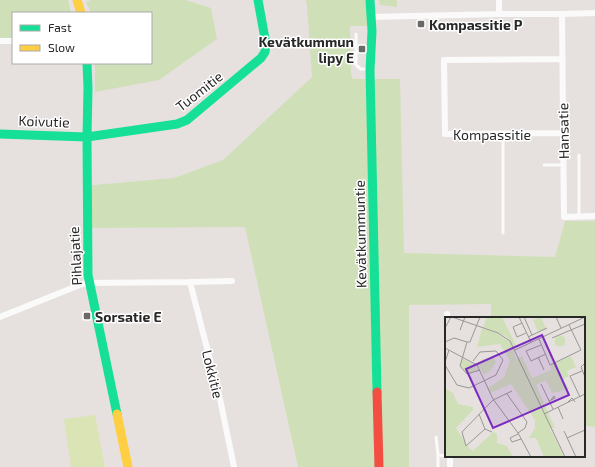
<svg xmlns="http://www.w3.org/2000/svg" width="595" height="467" font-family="'Exo 2',sans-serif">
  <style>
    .green { fill: #cfe0b8 }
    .pitch { fill: #dbe4b5 }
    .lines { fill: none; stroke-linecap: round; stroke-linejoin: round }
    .lane { stroke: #fbfafa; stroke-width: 3 }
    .street { stroke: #fbfafa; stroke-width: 6 }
    .fast { stroke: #16e098; stroke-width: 9 }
    .slow { stroke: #ffcf43; stroke-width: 9 }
    .jam { stroke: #f24e42; stroke-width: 9 }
    .poi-dot { fill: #6a6968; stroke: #fff; stroke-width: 1.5 }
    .labels { text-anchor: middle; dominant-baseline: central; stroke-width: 3; stroke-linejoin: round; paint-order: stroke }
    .poi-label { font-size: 14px; font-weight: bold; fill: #282828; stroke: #fff; text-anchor: start }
    .street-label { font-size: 14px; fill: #282828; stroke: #fff }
    .inset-road { fill: none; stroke: #9a9795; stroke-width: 1 }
    .view { fill: #7b2cbf; fill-opacity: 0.15; stroke: #7b2cbf; stroke-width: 2 }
    .inset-edge { fill: none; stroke: #282828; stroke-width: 2 }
  </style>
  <rect width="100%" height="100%" fill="#e6e1de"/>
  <path class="green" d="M0,0H68L71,13H13V38H2L0,37Z
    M91,0H185L211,8L217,39L159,80L95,92V63H151V13H91L86,2Z
    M306,0H369V12L367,26H350L351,74L353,79H400L404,253L555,257L565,221H595V427L584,425V318H491V304L409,305V467H298L245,227L83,228V186L174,178L223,160L312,77L307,6Z
    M379,0H397V7L380,5Z"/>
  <path class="pitch" d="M95,415L105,467H71L64,419Z"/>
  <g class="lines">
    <path class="lane" d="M356,34V65L361,69H368
      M503,133V233
      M579,155V217
      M544,165H563
      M436,437L438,455L446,456
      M438,467V455"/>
    <path class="street" d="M499,14V0
      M562,14L564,217L595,216
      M371,17L499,14H562L595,13
      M0,41H13
      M562,59L444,60L445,134L563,133
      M190,282L220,399L234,467
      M447,314V318
      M0,317L82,284L89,283L190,282L232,281
      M450,456V467"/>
    <path class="fast" d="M370,0L372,31L370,70L377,392
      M87,63L88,88L87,137L88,275L117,414
      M0,134L87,137L177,124L187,120L261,58L265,52L266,44L258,0"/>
    <path class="slow" d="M77,0L81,13
      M117,414L128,467"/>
    <path class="jam" d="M377,392L379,467"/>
  </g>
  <g class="poi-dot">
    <rect x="417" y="20" width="8" height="8" rx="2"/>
    <rect x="358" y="45" width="8" height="8" rx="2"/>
    <rect x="83" y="312" width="8" height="8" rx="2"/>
  </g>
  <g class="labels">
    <g class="poi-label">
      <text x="429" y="24">Kompassitie P</text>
      <text x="354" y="41" text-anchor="end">Kevätkummun<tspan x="354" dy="16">lipy E</tspan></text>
      <text x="95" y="316">Sorsatie E</text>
    </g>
    <g class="street-label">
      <text transform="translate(199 91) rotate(-38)">Tuomitie</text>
      <text transform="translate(44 121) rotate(2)">Koivutie</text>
      <text transform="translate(563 131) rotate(-91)">Hansatie</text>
      <text x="492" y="134">Kompassitie</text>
      <text transform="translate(360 234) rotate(-91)">Kevätkummuntie</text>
      <text transform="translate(75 256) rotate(-93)">Pihlajatie</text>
      <text transform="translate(213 374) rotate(76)">Lokkitie</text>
    </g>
  </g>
  <g transform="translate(445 317)">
    <rect width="140" height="140" fill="#e6e1de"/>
    <path d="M42,0H57L72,30L70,31L61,19L38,10ZM96,0L101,12L93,15L88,3ZM37,11L53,17L66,26L71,42L77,39L87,61L106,53V48L126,39L131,50L122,54L124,59L118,62L124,72L107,76L101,63L91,68L110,111H105L119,140H99L91,121H84L90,111V103L66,67L45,76L43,71L59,60L65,44L55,27L32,30ZM109.5 24a5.5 5.5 0 1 1 11 0a5.5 5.5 0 1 1-11 0ZM17,41L30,48L33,53L22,57L15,49ZM49,41L51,45L46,53L39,58L32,47L38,42ZM0,71L8,76L13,87L28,90V93L11,111L23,130L28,134L48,115L52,117V126L62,129L68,140H0Z" fill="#cfe0b8"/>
    <path class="inset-road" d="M7,0L53,16L65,24L120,140M74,0L86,25M79,0L87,18M111,0L116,11M77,6L68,10L72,20L81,16M0,11L6,0M15,13L20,0M83,20L102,11M107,21L140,7M94,22L105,48L136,33L124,8M0,25L9,21L22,25L15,49L22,57L35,53M22,25H25L35,0M96,28L81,34L86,44L101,37M0,31L32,48L48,82L73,116L86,140M70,33L140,0M93,40L99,53M0,45L4,33M140,46L136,50L140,60M0,48L12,68L24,71L51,58L58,43L51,34L35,35L28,44M96,67L108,92M62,77L82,105L80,111L73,116M135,80L125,59L137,54M104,84L110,81L109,79L106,83M122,86L127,81L130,85M113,90L118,102M34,97L40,112L47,115M99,97L140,77M40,112L21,129L17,115L48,83L67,74M119,114L131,140M73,117L65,121L67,125L76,122M122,121L140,113"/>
    <path class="view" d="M97,18L124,78L48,111L21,52Z"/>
    <rect width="140" height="140" class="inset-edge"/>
  </g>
  <rect x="12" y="12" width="140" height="52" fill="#ffffff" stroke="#a9a9a9"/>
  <rect x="20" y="25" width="20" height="6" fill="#16e098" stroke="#a9a9a9"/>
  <text x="48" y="32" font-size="12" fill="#282828">Fast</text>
  <rect x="20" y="45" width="20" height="6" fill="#ffcf43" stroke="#a9a9a9"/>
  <text x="48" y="52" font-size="12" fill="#282828">Slow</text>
</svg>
